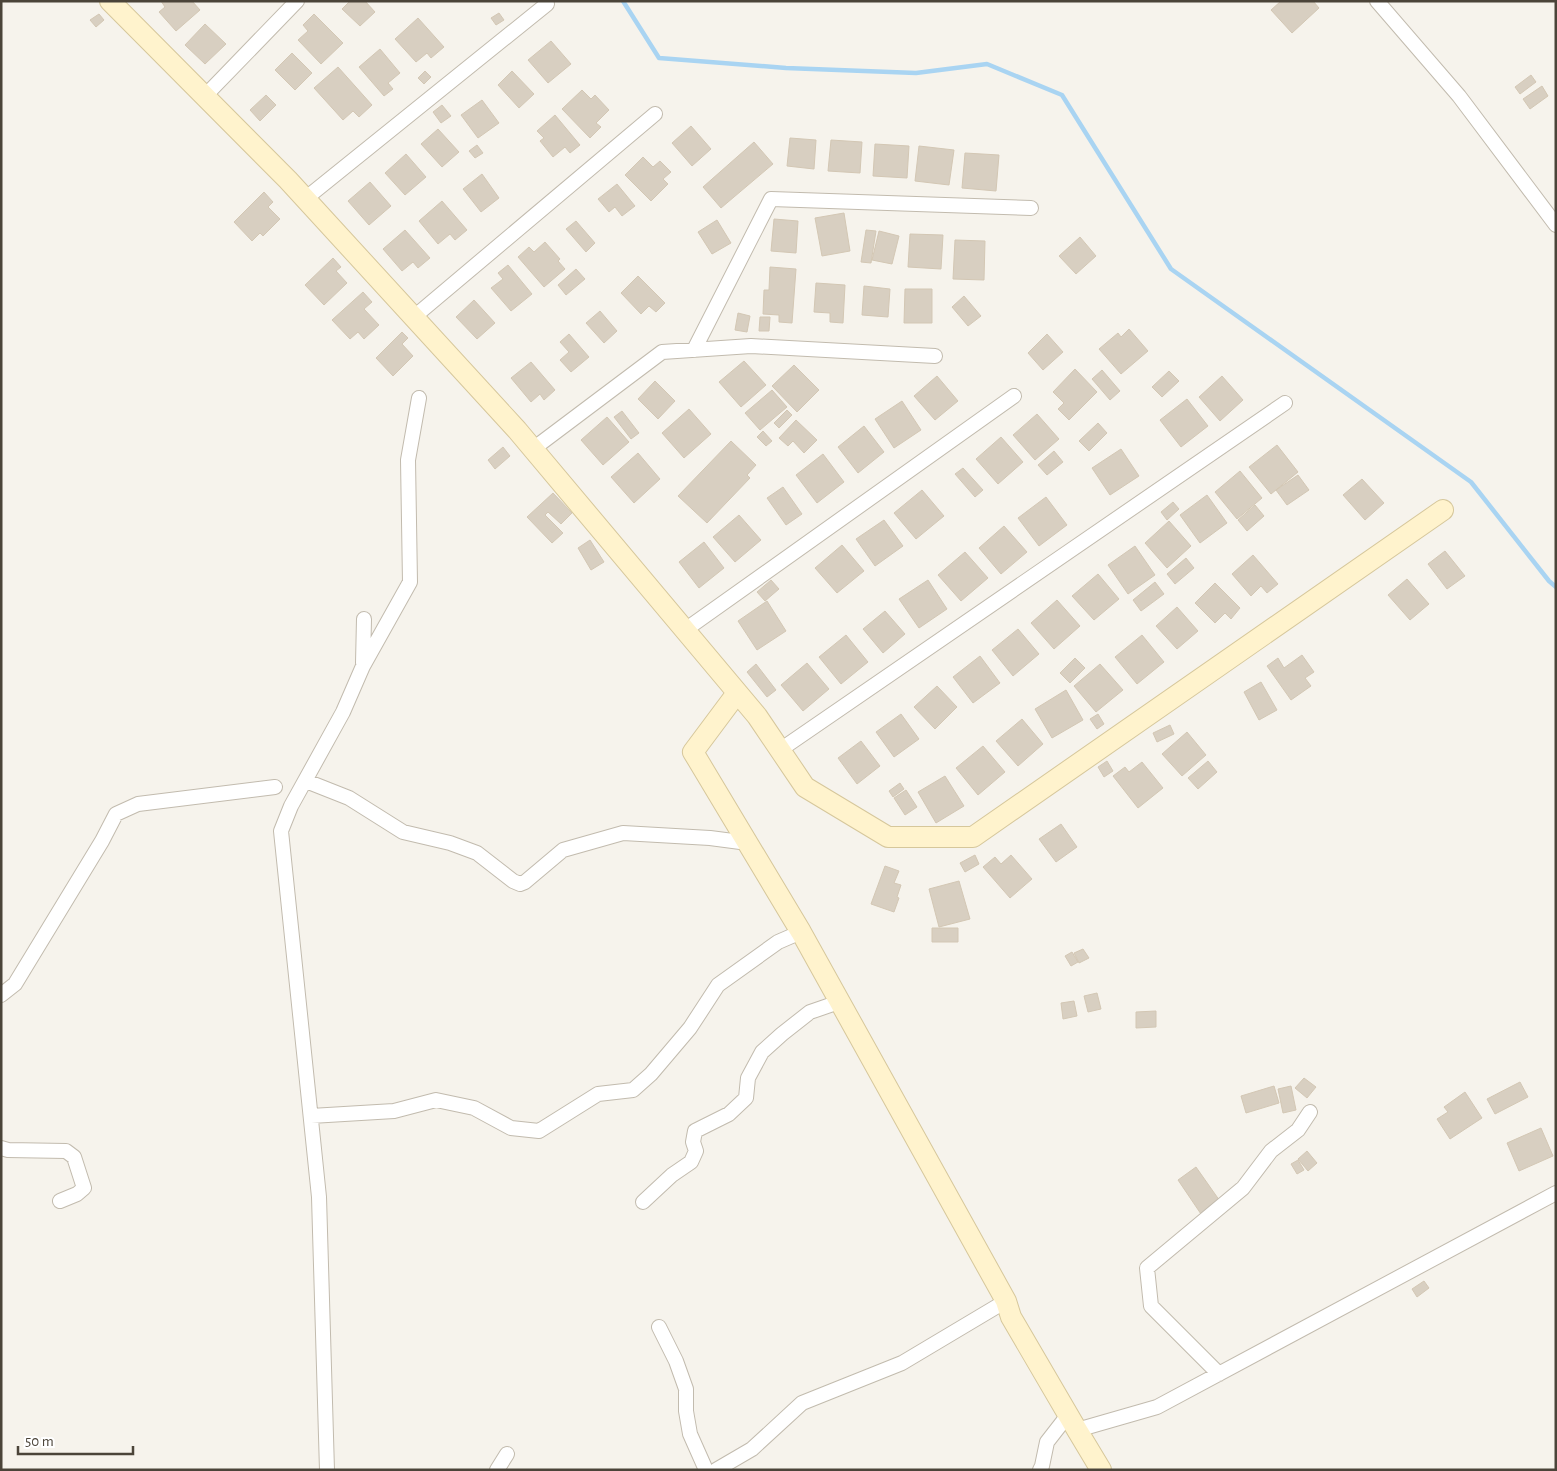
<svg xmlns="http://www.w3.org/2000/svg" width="1557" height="1471" font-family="'Alegreya Sans',sans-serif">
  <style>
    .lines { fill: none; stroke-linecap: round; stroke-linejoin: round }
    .stream { stroke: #a9d4f2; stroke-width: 4.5 }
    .building { fill: #d8cfc1; stroke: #d3c7b4 }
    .street-casing { stroke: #c2bbae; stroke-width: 16 }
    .secondary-casing { stroke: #d6c79b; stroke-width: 22 }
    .street { stroke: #fff; stroke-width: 14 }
    .secondary { stroke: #fff3cd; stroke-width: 20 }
  </style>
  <rect width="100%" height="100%" fill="#f6f3ec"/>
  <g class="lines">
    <path class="stream" d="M623,1L659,58L786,68L916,73L987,64L1062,95L1171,269L1471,482L1549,581L1556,587"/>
  </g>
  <path class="building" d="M161,1H192L200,10L176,31L159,12L165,7Z
    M350,1H365L375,12L360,26L342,9Z
    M1281,1H1313L1319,8L1292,33L1271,10Z
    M499,13L504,20L496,25L491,18Z
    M99,14L104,20L96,27L90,20Z
    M314,14L343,43L321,64L298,40L308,31L303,25Z
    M418,18L444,47L431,58L427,53L416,62L395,39Z
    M205,24L226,44L205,64L185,45Z
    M551,41L571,64L548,83L528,60Z
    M380,49L400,73L388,83L393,89L384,96L359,67Z
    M292,53L312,73L295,90L275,70Z
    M338,67L372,105L359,117L353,111L343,120L314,88Z
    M425,71L431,77L424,84L418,78Z
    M512,71L534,94L519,108L498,85Z
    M1531,75L1536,82L1520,94L1515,87Z
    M1542,86L1548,96L1530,109L1523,99Z
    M582,90L591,99L595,95L609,110L596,123L601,127L590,138L562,109Z
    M266,95L276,105L260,121L250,110Z
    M482,100L499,123L478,138L461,115Z
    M442,105L451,116L441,123L433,112Z
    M555,115L580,145L570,153L565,147L553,157L540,141L544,138L537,131Z
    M691,126L711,149L692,166L672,143Z
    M438,129L459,152L442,167L421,144Z
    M790,138L816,140L814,169L787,166Z
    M831,140L862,142L860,173L828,171Z
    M754,142L773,164L721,208L703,187Z
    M875,144L909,146L907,178L873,176Z
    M477,145L483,153L475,158L469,151Z
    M919,146L954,150L949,185L915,181Z
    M965,153L999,155L996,191L962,188Z
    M406,154L426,177L405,195L385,173Z
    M643,157L653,167L660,161L671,172L663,179L668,184L651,201L625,175Z
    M482,174L499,198L481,212L463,189Z
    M370,182L391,206L369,225L348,201Z
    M617,184L635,206L622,216L615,207L609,212L598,199Z
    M264,192L273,202L268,207L280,219L263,236L260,233L252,241L234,222Z
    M442,201L467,230L455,240L450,234L438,244L419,221Z
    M844,213L850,251L822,256L815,218Z
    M774,219L798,221L796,253L771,251Z
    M717,220L731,243L712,254L698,232Z
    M576,221L595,243L586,252L566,229Z
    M405,230L430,258L418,268L413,262L402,271L383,249Z
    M866,230L876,231L871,263L861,262Z
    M879,231L899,236L892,264L872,260Z
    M910,234L943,235L941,269L908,267Z
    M1080,237L1096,256L1076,274L1059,256Z
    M955,240L985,241L984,280L953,279Z
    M545,242L560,259L558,261L565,269L544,287L518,257L529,247L534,252Z
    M333,258L341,267L336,271L347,283L324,305L305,285Z
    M508,265L532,294L511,311L491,288L503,279L498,273Z
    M770,267L796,269L792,323L779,322V315L763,314L764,290H769Z
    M576,269L585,279L566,295L558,285Z
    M638,276L665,303L656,312L649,306L641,314L621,293Z
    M816,283L845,285L843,323L830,322V313L814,312Z
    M864,286L890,289L888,317L862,315Z
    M905,289H932V323H904Z
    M363,292L372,302L364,309L379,325L364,339L358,332L350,339L332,320Z
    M964,296L981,316L968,326L952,307Z
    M474,300L495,323L477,339L456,317Z
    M600,311L617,331L604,343L586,323Z
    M738,313L750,316L747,332L735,330Z
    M760,317H770L769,331H759Z
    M1129,329L1148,351L1121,374L1099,349L1118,333L1121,337Z
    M402,332L408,338L402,344L413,356L393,376L376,358Z
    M569,334L589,357L571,372L560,360L569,352L560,342Z
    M1047,334L1063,352L1043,370L1028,353Z
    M744,361L766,385L741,407L719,382Z
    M531,362L555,390L544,400L540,394L531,402L511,378Z
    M794,365L819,390L797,412L772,386Z
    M1075,369L1097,392L1069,420L1058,409L1064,403L1053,392Z
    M1102,370L1120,391L1110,400L1092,379Z
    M1169,371L1179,381L1162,397L1152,387Z
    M937,376L958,401L935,420L914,396Z
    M1222,376L1243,400L1220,421L1199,397Z
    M655,381L675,401L658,419L638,399Z
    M772,390L787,407L760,430L745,413Z
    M1187,399L1208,426L1181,447L1160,420Z
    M902,401L921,430L894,448L875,419Z
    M689,409L711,434L684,458L662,433Z
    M787,410L792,415L779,428L774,423Z
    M622,411L639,433L631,439L614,417Z
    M1037,414L1059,439L1035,460L1013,435Z
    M607,417L629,442L603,465L581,440Z
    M796,420L817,440L804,453L793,441L788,446L779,438Z
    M1098,423L1107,433L1089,451L1079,441Z
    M864,426L884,452L858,473L838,447Z
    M763,431L772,441L766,446L757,437Z
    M1001,437L1023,462L998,484L976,459Z
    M731,441L756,465L747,475L750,478L707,523L678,496Z
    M1277,445L1298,472L1271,494L1249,467Z
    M503,447L510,456L495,469L488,460Z
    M1121,449L1139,476L1110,495L1092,468Z
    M1054,451L1063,462L1047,475L1038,465Z
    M638,453L660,479L634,503L611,477Z
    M823,454L844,482L817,503L796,475Z
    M963,468L983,490L975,497L955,474Z
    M1240,471L1262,498L1237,519L1215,492Z
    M1298,475L1309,490L1287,505L1276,490Z
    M1362,479L1384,503L1365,520L1343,495Z
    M783,487L802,514L786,525L767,498Z
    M922,490L944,516L916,539L894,513Z
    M553,493L572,513L561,524L548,512L545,515L563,533L552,543L527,517Z
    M1207,495L1227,523L1200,543L1180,515Z
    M1046,497L1067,525L1039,546L1018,518Z
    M1173,502L1179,509L1167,520L1161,512Z
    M1255,505L1264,516L1247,531L1238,520Z
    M739,515L761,540L735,562L713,537Z
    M884,520L903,546L875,566L856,539Z
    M1169,521L1191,546L1167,568L1145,543Z
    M1004,526L1027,552L1001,574L979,548Z
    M590,540L604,562L591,570L578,548Z
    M704,542L724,568L699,588L679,562Z
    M842,545L864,571L837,593L815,568Z
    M1135,546L1155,575L1128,594L1108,565Z
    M1445,551L1465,576L1447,589L1428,564Z
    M965,552L988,578L961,601L938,575Z
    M1253,555L1278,584L1267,593L1261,586L1251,596L1232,574Z
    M1186,558L1194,568L1175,584L1167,574Z
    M1098,574L1119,599L1094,620L1072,596Z
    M1407,579L1429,604L1410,620L1388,595Z
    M771,580L779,589L765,601L757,592Z
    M928,580L947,609L919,628L899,599Z
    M1155,582L1164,594L1141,611L1133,600Z
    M1215,583L1240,608L1231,619L1225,613L1215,623L1195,603Z
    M1057,600L1080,626L1054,649L1031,623Z
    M767,601L786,631L757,650L738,621Z
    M1177,607L1198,631L1177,649L1156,626Z
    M885,611L905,634L883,653L863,629Z
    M1018,629L1039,654L1013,676L992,650Z
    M846,635L868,662L841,684L819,657Z
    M1142,635L1164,662L1137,684L1115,657Z
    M1302,655L1314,672L1305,678L1311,686L1291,700L1267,666L1278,658L1284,668Z
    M980,656L1000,683L973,703L953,677Z
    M1075,658L1085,668L1070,683L1060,673Z
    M807,663L829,689L803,711L781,685Z
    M756,664L776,690L767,697L747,672Z
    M1100,664L1123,690L1096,712L1074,686Z
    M1261,682L1277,710L1259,720L1244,692Z
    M937,686L957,707L935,729L914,707Z
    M1066,690L1083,720L1052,738L1035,709Z
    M901,714L919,739L894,757L876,732Z
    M1098,714L1104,724L1097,729L1090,719Z
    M1022,719L1043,744L1018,766L996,741Z
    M1170,725L1174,734L1157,742L1153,733Z
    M1187,732L1206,755L1182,776L1162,754Z
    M861,741L880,766L857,784L838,758Z
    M983,746L1005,772L978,795L956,768Z
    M1107,761L1113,771L1104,777L1098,767Z
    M1208,761L1217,772L1198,789L1188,778Z
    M1142,762L1163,788L1138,808L1113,776L1125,767L1129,772Z
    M945,776L964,806L936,823L918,792Z
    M900,783L904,789L893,797L889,791Z
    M906,790L917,807L905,815L894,798Z
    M1061,824L1077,847L1056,862L1039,839Z
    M975,855L979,864L965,872L960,863Z
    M1011,855L1032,879L1010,898L983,867L995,857L1001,864Z
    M885,866L899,871L894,883L901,885L897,897L899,898L894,912L871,904Z
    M959,881L970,919L939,927L929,889Z
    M932,928H958V942H932Z
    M1083,949L1089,958L1079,963L1074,953Z
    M1072,952L1078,962L1071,966L1065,956Z
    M1097,993L1101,1009L1088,1012L1084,996Z
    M1074,1001L1077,1016L1063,1019L1061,1003Z
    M1156,1011V1027L1136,1028V1012Z
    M1304,1078L1316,1087L1307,1098L1295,1088Z
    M1520,1082L1528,1097L1495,1114L1487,1099Z
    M1274,1086L1279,1103L1246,1113L1241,1096Z
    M1291,1086L1296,1110L1283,1113L1278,1089Z
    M1465,1092L1482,1118L1450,1139L1437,1119L1448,1112L1444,1107Z
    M1541,1128L1553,1156L1519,1171L1507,1143Z
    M1307,1151L1317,1163L1308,1171L1298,1159Z
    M1298,1160L1304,1170L1297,1174L1291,1164Z
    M1196,1167L1222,1204L1203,1217L1178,1180Z
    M1424,1281L1429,1288L1417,1297L1412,1289Z"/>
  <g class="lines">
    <defs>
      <path id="street" d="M1377,1L1459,96L1556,225
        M205,96L297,1
        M305,199L547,4
        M414,317L655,114
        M694,350L771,199L1031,208
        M533,449L662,352L751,346L935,356
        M685,630L1014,396
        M363,663L364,619
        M780,750L1285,403
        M306,781L349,798L403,832L450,843L477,853L513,881L520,884L525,882L563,850L623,833L710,838L748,843
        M1,995L15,984L102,841L116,814L138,804L275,787
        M311,1116L394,1111L436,1100L474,1108L511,1128L539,1131L598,1094L633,1090L651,1074L690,1028L718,985L778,942L801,932
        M1,1148L8,1150L66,1151L74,1157L84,1188L77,1194L60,1201
        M643,1202L672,1175L691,1162L696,1151L693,1142L695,1131L729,1114L746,1098L748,1078L762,1052L782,1034L810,1012L839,1002
        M659,1327L676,1361L686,1389V1411L690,1434L706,1470
        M1219,1374L1151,1306L1147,1268L1243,1188L1271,1151L1298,1130L1310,1112
        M1077,1430L1157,1407L1556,1193
        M327,1470L319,1197L281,831L291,806L343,712L363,666L410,582L408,460L419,398
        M497,1470L507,1454
        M716,1470L752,1449L802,1403L902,1363L1006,1301
        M1040,1470L1042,1466L1047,1442L1068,1415"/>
      <path id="secondary" d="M110,1L288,180L517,430L757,716L805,787L888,837H973L1443,510
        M737,693L693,752L801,932L1006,1301L1011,1317L1077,1430L1101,1470"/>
    </defs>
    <use href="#street" class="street-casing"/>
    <use href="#secondary" class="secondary-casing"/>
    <use href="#street" class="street"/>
    <use href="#secondary" class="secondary"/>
  </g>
  <rect width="1557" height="1471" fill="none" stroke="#4b4439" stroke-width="5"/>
  <path d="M18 1446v8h115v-8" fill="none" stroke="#4b4439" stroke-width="2.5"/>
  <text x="25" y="1446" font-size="15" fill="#4b4439" stroke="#ffffff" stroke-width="4" paint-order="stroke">50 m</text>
</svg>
